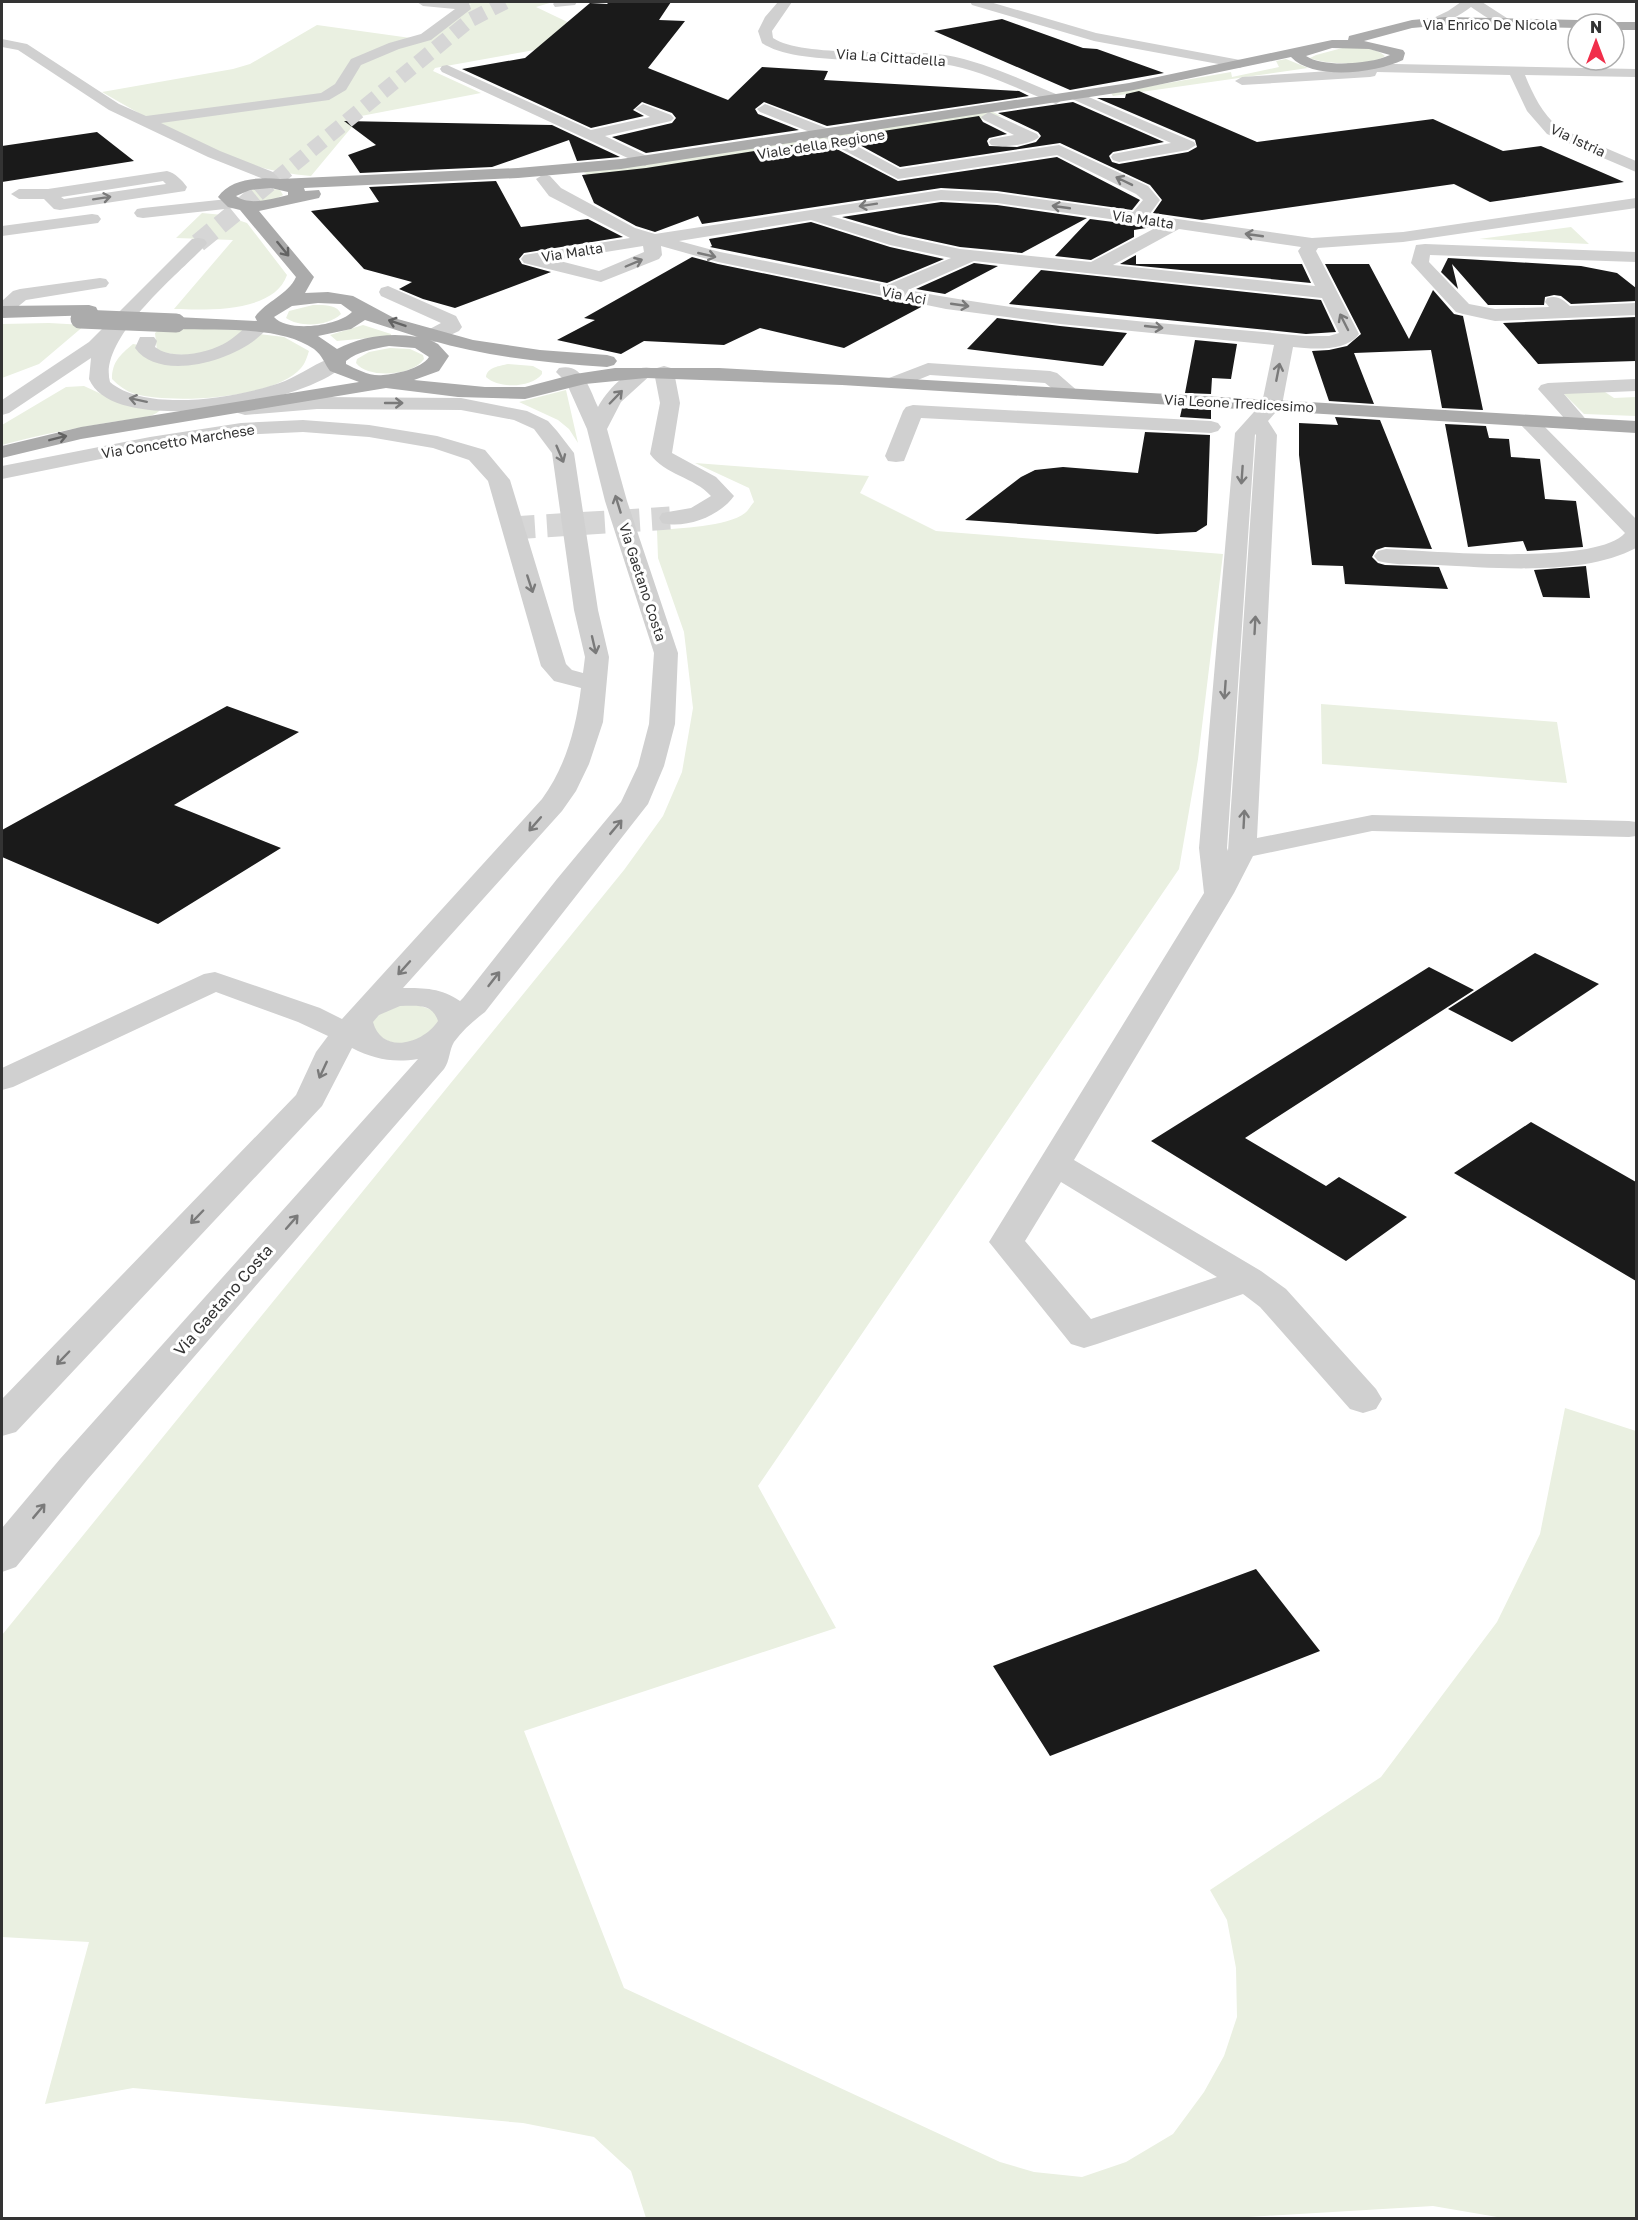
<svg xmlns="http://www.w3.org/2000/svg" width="1638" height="2220" font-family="'Golos Text',sans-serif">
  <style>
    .green { fill: #eaf0e1 }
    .building { fill: #1a1a1a }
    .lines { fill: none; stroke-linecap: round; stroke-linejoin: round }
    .minor-tunnel-far2 { stroke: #d6d6d6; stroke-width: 15; stroke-dasharray: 15 8; stroke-linecap: butt }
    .minor-tunnel-far1 { stroke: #d6d6d6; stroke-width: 19; stroke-dasharray: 19 9; stroke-linecap: butt }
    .minor-tunnel { stroke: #d6d6d6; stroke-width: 23; stroke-dasharray: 23 12; stroke-linecap: butt }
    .minor { fill: #d0d0d0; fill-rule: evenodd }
    .major { fill: #ababab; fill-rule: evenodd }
    .major-bridge { stroke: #ababab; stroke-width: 19 }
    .oneway { stroke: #7a7a7a }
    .oneway2 { stroke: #636363 }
    .labels { text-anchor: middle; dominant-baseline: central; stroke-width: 6; stroke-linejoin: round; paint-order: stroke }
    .far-street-label { font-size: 14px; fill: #333; stroke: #fff }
    .street-label { font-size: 16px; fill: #333; stroke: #fff }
  </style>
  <rect width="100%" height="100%" fill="#fff"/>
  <path class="green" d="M441,2H553L536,7L601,38L435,68L433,71L481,93L361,116L311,176C236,171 166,129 102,92L233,69L250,64L317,25L425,40L471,4Z
    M1346,47C1360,48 1375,47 1385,56C1372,66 1326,65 1310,58L1316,55Z
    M1286,59L1308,68L1113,96L1111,93L1231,72L1232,77L1279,67L1276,61Z
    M987,109L1001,116L676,167L588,175L578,168Z
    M266,188L280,190L283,195C272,202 254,204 243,196L251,190Z
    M202,213L223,215L247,223L287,275C274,313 207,310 174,309L233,240L176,238Z
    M1571,227L1589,244L1479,239Z
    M313,305C323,305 337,304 341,314C329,326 300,328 286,318L289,311Z
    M49,323L85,325L39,364L2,378V324Z
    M363,325L391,334V336L337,341L330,335Z
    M162,327L242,330L243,334C211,354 194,360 157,351L155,333Z
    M259,334L284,337L309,351C307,357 305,364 301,368C275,399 172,404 135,394C126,391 119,386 112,379C112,362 120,355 133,344L139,345L172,362Z
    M390,348L410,349L423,355L424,359C413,376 368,379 356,363L357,359L369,352Z
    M508,364L533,366L542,371V374C531,388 499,389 486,377C487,367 500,366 508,364Z
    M84,386L125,405L161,409C154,418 137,418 126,420C84,426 43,434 2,445V425L66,387Z
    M566,390L578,443L569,429L558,420L519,402Z
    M1602,390L1614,398L1636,397V416L1584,414L1562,392Z
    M695,463L869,476L860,493L936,531L1223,554L1198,759L1179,869L758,1486L836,1628L524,1731L624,1988L1000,2162L1034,2172L1082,2177L1126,2162L1173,2134L1204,2092L1224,2056L1237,2017L1236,1968L1227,1920L1210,1890L1381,1777L1497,1622L1540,1534L1565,1408L1636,1431V2218H1503L1433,2206L1232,2218H646L631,2171L594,2137L523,2123L133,2088L45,2104L89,1942L2,1937V1635L624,870L663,816L682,772L693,708L684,632L658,558L657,530C679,528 727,527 745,513C748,511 751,505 754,502L749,488Z
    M1321,704L1557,722L1567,783L1322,764Z
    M412,1003L438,1012L439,1029C409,1043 400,1053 371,1030L374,1015L389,1007Z"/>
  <path class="building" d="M609,2H671L659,20L685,21L648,68L728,100L762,67L828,71L824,80L1019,91L1029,96L827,126L764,102L755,109L758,114L799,130L646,153L612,137L672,123L676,118L672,113L642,102L633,110L644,116L591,128L462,69L525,58L590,3L607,4Z
    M1002,19L1083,48L1097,49L1164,73L1070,90L934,31Z
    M1139,91L1257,142L1433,119L1503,151L1541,146L1624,182L1490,202L1454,184L1202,220L1153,213L1162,200L1150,185L1060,143L900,167L845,137L979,116L983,122L1007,134L989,138L987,141L989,146L1017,147L1036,142L1041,136L1038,132L998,113L1073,102L1164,142L1113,152L1109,156L1112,162L1119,164L1188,152L1197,147L1195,140L1097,98H1125L1126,94Z
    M344,121L552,125L620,157L577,161L569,140L492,167L360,173L348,155L376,145Z
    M97,132L134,161L2,182V146Z
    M824,140L828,141L831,146L898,181L1057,157L1140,200L1132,210L997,191L941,188L702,224L698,216L655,232L636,226L594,203L582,175L646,168Z
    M496,181L521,227L588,219L623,237L524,253L519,259L522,264L551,272L455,308L423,299L399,289L412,282L364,269L311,211L379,202L369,187Z
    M941,202L997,205L1087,218L1022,253L960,247L900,234L842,217Z
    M1090,219L1152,227L1134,230V237L1091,260L1055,256Z
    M811,222L890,247L944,259L887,283L710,247L712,246L709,239Z
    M1136,255V264H1302L1311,283L1120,264Z
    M692,257L718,264L923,306L844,348L760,328L724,345L644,341L621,354L557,340L595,320L584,318Z
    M1448,258L1581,266L1617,273L1636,288V301L1571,304L1561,296L1554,295L1545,297L1544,305H1488L1452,264L1458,289L1441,272Z
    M974,263L998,266L945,294L916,289Z
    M1325,264H1369L1409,339L1433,290L1454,314L1463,316L1483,410L1442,408L1431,350L1354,353L1374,404L1329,401L1312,351L1329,350L1347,346L1361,334Z
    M1041,270L1321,300L1336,332L1306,334L1009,304Z
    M1636,317V361L1538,364L1503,323Z
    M997,318L1060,326L1127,333L1103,366L967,349Z
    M1195,340L1237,344L1231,379L1212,378L1211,394L1185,393Z
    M1182,408L1211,410V419L1180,417Z
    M1335,417L1380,420L1432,549L1385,547L1376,550L1372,557L1378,563L1385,565L1439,567L1448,589L1345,584L1343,566L1312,565L1299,455V423L1338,425Z
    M1445,424L1486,426L1489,438L1509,439L1511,457L1540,459L1545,499L1576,501L1583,547L1527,551L1523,541L1468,547Z
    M1145,432L1210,435L1207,525L1196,532L1157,534L965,520L1021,477L1035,470L1063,467L1138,473Z
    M1586,566L1590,598L1543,597L1534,570Z
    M227,706L299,732L174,805L281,848L158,924L2,857V830Z
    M1535,953L1599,984L1512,1042L1448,1009Z
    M1429,967L1474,990L1245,1138L1326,1186L1339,1177L1407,1217L1346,1261L1151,1141Z
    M1531,1122L1636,1182V1281L1454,1173Z
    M1256,1569L1320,1651L1050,1756L993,1666Z"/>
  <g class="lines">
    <path class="minor-tunnel-far2" d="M258,194L470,20L505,2"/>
    <path class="minor-tunnel-far1" d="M198,243L260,192"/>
    <path class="minor-tunnel" d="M512,528L670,518"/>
    <path class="minor" d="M417,2H464L469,3L471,9L431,40L399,49L361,65L346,90L329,100L161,123L220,151L273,172L284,183L276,188L270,187L261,178L208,157L109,110L18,50L2,47V39L27,44L119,104L146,116L321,93L335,84L351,59L389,43L421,34L455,9L423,6Z
      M555,2H577L575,5L555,7L553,4Z
      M778,2H792L772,31L773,38C803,58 903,49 945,55C986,62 1023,81 1061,96L1064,99L1056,104L1051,102C1015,88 981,70 943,64C897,57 797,67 762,43L758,31L765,17Z
      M970,2H990L1096,33L1240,60L1247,64L1240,68L1094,41L972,5Z
      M1461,2H1482L1513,22L1506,26C1492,22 1483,15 1471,7C1459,16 1447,22 1432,26L1425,22L1448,11Z
      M1348,63L1636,69V77L1525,75C1533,95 1542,113 1559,128L1636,161V172L1547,134L1527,111L1510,75L1377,72L1375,76L1370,77L1242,85L1235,81L1242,77L1344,70L1341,67Z
      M447,65L591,130L650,117L635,109L643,104L671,115L674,118L671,121L605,136L651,158L653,161L645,166L442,72L440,69L442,66Z
      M1077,92L1194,142L1196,145L1188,150L1119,162L1113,160L1111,157L1113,154L1171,143L1072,99L1070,96Z
      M765,104L834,131L836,134L828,139L822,137L760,112L757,109Z
      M989,112L1037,134L1039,137C1031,145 1002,148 991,145L989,142L991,139L1014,135L984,120L981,117Z
      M838,136L900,169L1059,145L1148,186L1160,200L1149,215L1312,238L1403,232L1636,198V208L1403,242L1318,248L1316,251L1359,334C1346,352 1313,349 1293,347L1282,405L1268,421L1277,435L1257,838L1372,815L1629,821L1636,822V836L1629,837L1372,831L1253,856L1234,893L1074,1160L1261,1271L1286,1289L1376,1389L1382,1399L1376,1409L1363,1413L1350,1409L1260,1307L1243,1294L1097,1344L1084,1348L1071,1344L989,1242L1204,893L1199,848L1235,433L1262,403L1274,345L1060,324L946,309L718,262L661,246L662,255L659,259L601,282L524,263L521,259L524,255L530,254L630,238L549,196L536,179L544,174L550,176L561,188L635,228L655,234L941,190L997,193L1133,212L1143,200L1136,194L1057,155L898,179L832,144L830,141L832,138ZM941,200L997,203L1159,226L1091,262L960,249L899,236L831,216ZM811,220L890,245L951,258L887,285L720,252L679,241ZM1179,229L1301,247L1298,251L1315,286L1113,265ZM643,246L644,252L599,271L556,260ZM974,261L1322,298L1339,333L1329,336H1305C1173,323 1038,316 908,290ZM1255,434L1256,435L1228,851L1227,848ZM1061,1182L1217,1277L1091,1319L1025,1241Z
      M167,171C175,173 182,180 187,187L185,191L60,210L54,209L44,199H19L11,194L19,189H48ZM163,181L166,184L64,199L61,197Z
      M237,198L245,203L243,207L143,218L137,217L134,213L137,209L143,208Z
      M92,214L98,215L101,219L98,223L2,236V226Z
      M198,238L204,239L207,243L204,247C177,275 98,339 110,382C147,414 243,397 285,381C302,374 318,361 335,357L342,359L345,363C332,382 278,397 256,402L317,397L461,398L527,411L548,421L557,431L574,453L598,610L609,657L603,722L589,764L576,791L562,811L403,988C425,988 441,988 460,1001L463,998L557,879L621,802L638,766L649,724L654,653L605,501L587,429L566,382L556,372L559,368C583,362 590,390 598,407C606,391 632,363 651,368L654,372L621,402L607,429L627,501L678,653L675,724L664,766L648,804L485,1012C473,1021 463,1030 454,1042C449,1050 450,1061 444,1069L88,1479L16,1567L2,1572V1528L60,1459L418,1059C392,1063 374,1059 352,1048L322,1106L16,1432L2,1436V1399L296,1095L316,1052L328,1036L298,1022L216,992L13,1087L2,1090V1068L204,974L215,972L320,1008L342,1019L542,799C566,766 576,728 581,688L554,681L541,666L488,481L469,460L433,448L369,437L303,432L241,435L150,449L2,479V466L150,437L241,423L303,420L369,425L437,436L485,450L510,480L566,664L572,670L583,673L585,657L574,610L552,453L534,429L514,420L461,410L317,409L245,415L238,413L235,409L237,406C200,412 107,421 89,379L91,358L9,413L2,415V400L89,342L192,239ZM400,1006C417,1006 432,1003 438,1021C423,1044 382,1055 373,1022L379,1015Z
      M1425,244L1636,252V262L1430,255L1429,262L1469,304L1495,309L1549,307L1545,302L1547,298C1558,295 1562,299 1570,306L1636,303V315L1495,321L1463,314L1456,312L1411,263L1416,245Z
      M100,278L106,279L109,283L106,287L26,300L9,314L2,316V301L13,291L20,289Z
      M388,286L456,316L462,327L459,331L427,346H413L410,342L413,338L441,323L381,296L379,292L381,288Z
      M258,321L265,323L268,327C246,358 161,385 135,348L140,337H154L157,341L155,347C173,361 209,353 227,342C238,336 246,324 258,321Z
      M928,363L1050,371L1057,373L1080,393L1077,397H1063L1045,383L930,375L903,386H889L886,382L889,378Z
      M664,366L671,368L674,372L680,403L672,453L716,477L734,496C720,516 686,529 662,523L659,518L662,513L691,508L711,496C694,477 665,475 650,454L660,403L654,372L657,368Z
      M1636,379V391L1564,394L1590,424L1587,428L1580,430L1573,428L1538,389L1541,385L1548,383Z
      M913,405L1211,421L1218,423L1221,427L1218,431L1211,433L921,418L904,461L896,462L888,461L885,456L903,411L906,407Z
      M1528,415L1535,417L1636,519V548C1583,576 1497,568 1437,565C1418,564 1397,566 1378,561L1374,556L1378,551L1386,549C1432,551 1596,566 1625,533L1521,425L1518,421L1521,417Z"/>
    <path class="major" d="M1446,17L1578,20L1585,24H1578V28L1446,25L1412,28L1364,41L1403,50L1405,53L1403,60C1376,73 1314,81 1291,57L1129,91L621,169L518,178L304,188L305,191L319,190L321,194L319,198L259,211L314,277L305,293L328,292L353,296L394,318L473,340L540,350L607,355L614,357L617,361L614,365L607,367C547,363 488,357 430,340L438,344L449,356L439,371L414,380L485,387H525L575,374L615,368H719L1636,421V433L842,385L646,378L585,384L525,399L458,397L386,388L81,439L2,458V446L81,427L359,382L330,371C324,363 323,356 314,349C279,325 218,331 176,329L169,327L166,323L169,319L176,317L257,321L255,317C266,301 288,295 296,277L240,210L228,207L218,197C231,178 259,177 280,179L518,168L621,159L1129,83L1332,40H1348L1349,36L1412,20ZM1332,48L1369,49L1390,55C1371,64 1324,68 1306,56ZM271,188L288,192V195C272,199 249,206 236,196L250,190ZM318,303L341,304L352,312C338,326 288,333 274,317L292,306ZM365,320L418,337C390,332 362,336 337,349L318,336L351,329ZM389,346L415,348L429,357C421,369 395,374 383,375C371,377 356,369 346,364V361C359,351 373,349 389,346Z
      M1614,22H1636V30H1614V24H1609Z
      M89,305L96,307L98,311L96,315L2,318V306Z"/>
    <path class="major-bridge" d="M80,319L176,323"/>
  </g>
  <defs><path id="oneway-shaft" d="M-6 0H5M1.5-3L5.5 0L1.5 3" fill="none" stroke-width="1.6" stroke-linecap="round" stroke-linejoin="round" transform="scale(1.5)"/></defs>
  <g class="oneway">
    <use href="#oneway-shaft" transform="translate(1124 181) rotate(-154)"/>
    <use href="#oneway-shaft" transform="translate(102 198) rotate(-9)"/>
    <use href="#oneway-shaft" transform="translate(868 205) rotate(171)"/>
    <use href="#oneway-shaft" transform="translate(1061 207) rotate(-172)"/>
    <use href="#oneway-shaft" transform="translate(1254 235) rotate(-172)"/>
    <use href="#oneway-shaft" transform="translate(707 255) rotate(13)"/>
    <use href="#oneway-shaft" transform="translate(634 263) rotate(-23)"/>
    <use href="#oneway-shaft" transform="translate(960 305) rotate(8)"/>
    <use href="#oneway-shaft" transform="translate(1344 322) rotate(-117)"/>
    <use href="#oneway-shaft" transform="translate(1154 327) rotate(6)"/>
    <use href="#oneway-shaft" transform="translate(1278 372) rotate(-79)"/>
    <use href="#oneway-shaft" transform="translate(616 397) rotate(-46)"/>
    <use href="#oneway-shaft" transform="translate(138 400) rotate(-168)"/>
    <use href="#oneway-shaft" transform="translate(394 403)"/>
    <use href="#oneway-shaft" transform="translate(560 454) rotate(67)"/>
    <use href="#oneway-shaft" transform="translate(1242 475) rotate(94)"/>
    <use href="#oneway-shaft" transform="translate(618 504) rotate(-107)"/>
    <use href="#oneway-shaft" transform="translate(530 584) rotate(72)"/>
    <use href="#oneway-shaft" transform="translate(1255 625) rotate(-87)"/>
    <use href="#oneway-shaft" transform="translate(594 645) rotate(77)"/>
    <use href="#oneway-shaft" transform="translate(1225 690) rotate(94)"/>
    <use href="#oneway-shaft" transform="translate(1244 819) rotate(-87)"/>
    <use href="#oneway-shaft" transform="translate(535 824) rotate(131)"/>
    <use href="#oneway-shaft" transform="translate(616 827) rotate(-50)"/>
    <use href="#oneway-shaft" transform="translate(404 968) rotate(132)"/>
    <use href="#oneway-shaft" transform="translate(494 979) rotate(-52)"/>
    <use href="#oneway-shaft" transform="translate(323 1070) rotate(115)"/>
    <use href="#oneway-shaft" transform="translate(197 1217) rotate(134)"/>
    <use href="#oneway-shaft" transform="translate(292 1222) rotate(-49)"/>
    <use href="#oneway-shaft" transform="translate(63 1358) rotate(134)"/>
    <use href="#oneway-shaft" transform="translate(39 1511) rotate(-50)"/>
  </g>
  <g class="oneway2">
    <use href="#oneway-shaft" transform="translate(283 249) rotate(51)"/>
    <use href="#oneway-shaft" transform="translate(397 323) rotate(-161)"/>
    <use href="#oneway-shaft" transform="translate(58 438) rotate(-14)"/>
  </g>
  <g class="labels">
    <g class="far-street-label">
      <text x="1490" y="24">Via Enrico De Nicola</text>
      <text transform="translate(891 57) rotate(4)">Via La Cittadella</text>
      <text transform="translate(1578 140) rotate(25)">Via Istria</text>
      <text transform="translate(821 144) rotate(-9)">Viale della Regione</text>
      <text transform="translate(1143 219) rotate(8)">Via Malta</text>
      <text transform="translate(572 252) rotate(-9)">Via Malta</text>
      <text transform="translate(904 295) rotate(11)">Via Aci</text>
      <text transform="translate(1239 403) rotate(3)">Via Leone Tredicesimo</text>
      <text transform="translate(178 441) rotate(-9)">Via Concetto Marchese</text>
      <text transform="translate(643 582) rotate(72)">Via Gaetano Costa</text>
    </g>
    <g class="street-label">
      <text transform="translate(223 1300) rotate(-49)">Via Gaetano Costa</text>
    </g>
  </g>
  <rect width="1638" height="2220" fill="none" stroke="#333333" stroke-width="6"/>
  <g transform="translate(1596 42)"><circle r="28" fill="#ffffff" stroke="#adadad" stroke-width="1.5"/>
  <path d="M0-4.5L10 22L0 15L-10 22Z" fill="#f12e4a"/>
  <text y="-9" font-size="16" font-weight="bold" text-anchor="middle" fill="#333333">N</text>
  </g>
</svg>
